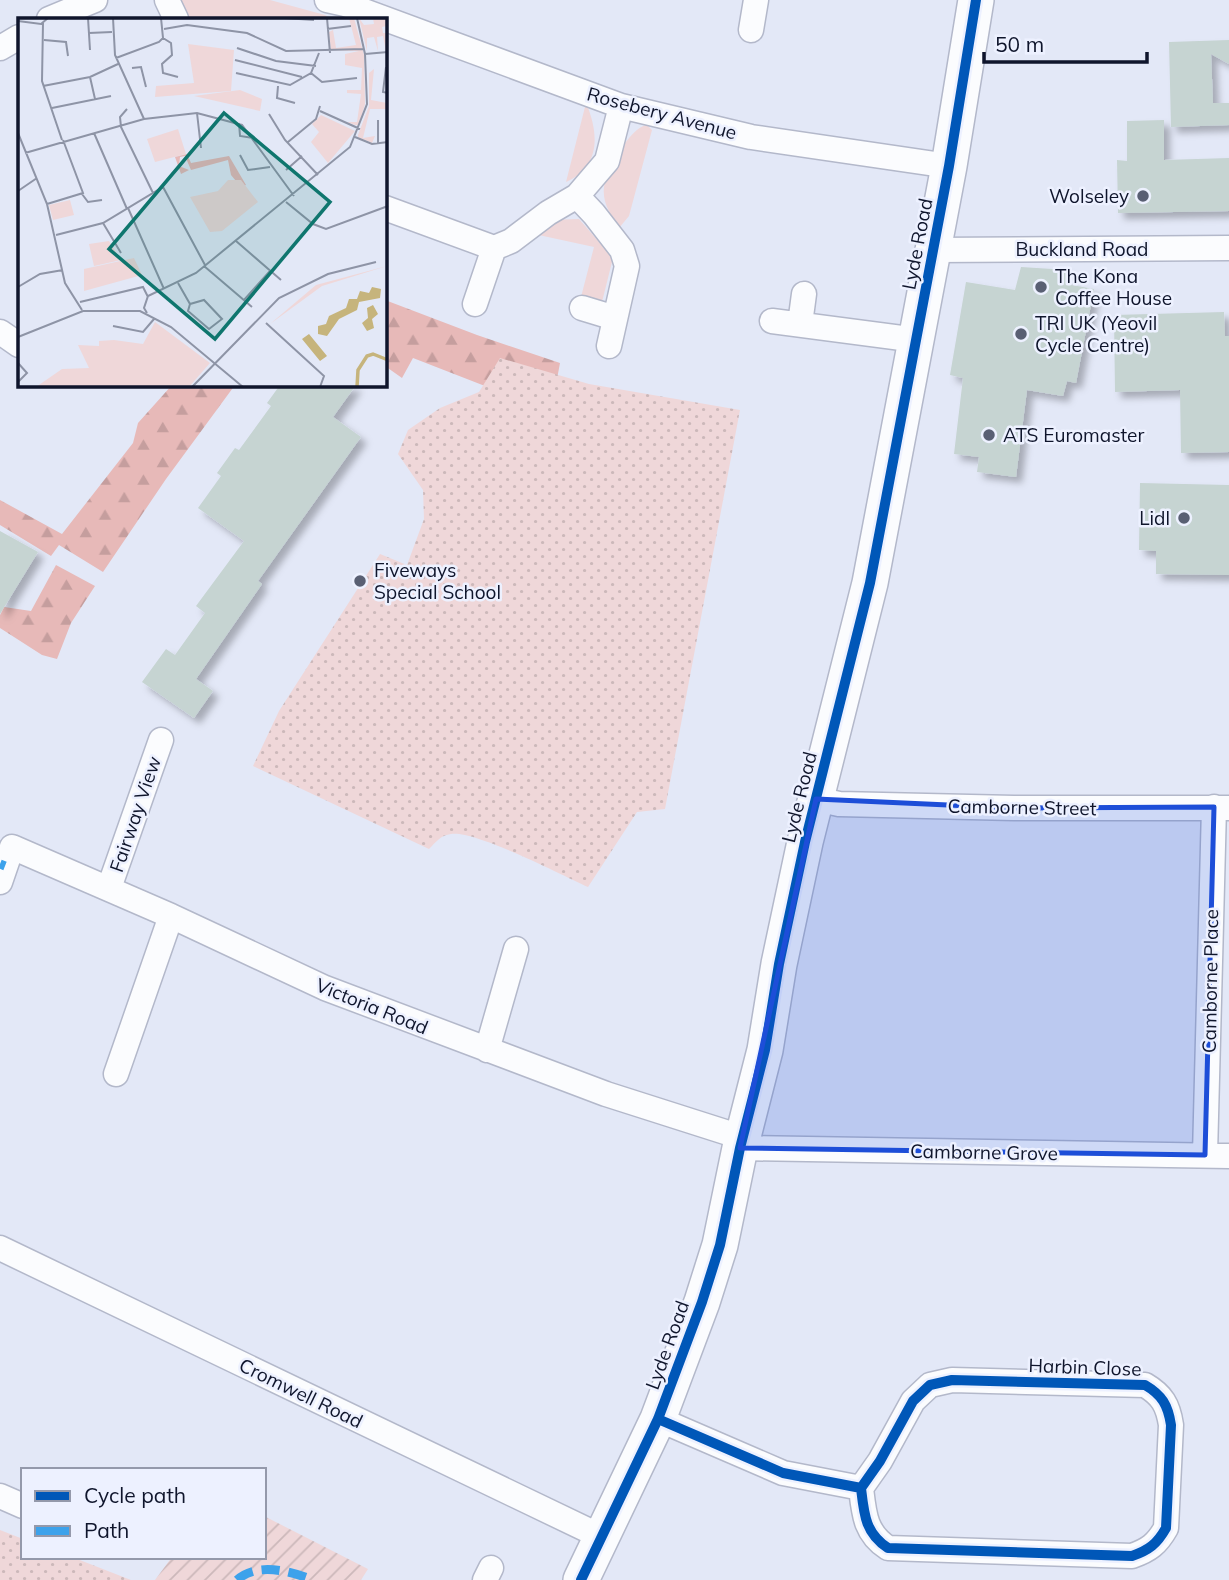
<svg xmlns="http://www.w3.org/2000/svg" width="1229" height="1580" font-family="Mulish,sans-serif">
  <style>
    .grass { fill: #efd7d9 }
    .forest { fill: url(#forest-firs) }
    .park { fill: url(#park-dots) }
    .garden { fill: url(#garden-furrows) }
    .building { fill: #c6d4d2; filter: url(#shadow) }
    .lines { fill: none; stroke-linecap: round; stroke-linejoin: round }
    .street-casing { stroke: #b3b8ca; stroke-width: 27 }
    .secondary-casing { stroke: #b3b8ca; stroke-width: 38 }
    .street { stroke: #fbfcfe; stroke-width: 24 }
    .secondary { stroke: #fbfcfe; stroke-width: 35 }
    .quiet { stroke: #3da2eb; stroke-width: 9; stroke-dasharray: 18 9; stroke-linecap: butt }
    .cycleway-casing { stroke: #edf1ff; stroke-width: 15 }
    .cycleway { stroke: #0057b8; stroke-width: 10 }
    .marked { fill: #1d4ed8; fill-opacity: 0.2; stroke: #1d4ed8; stroke-width: 5; stroke-linejoin: round }
    .poi-dot { fill: #595f73; stroke: #edf1ff; stroke-width: 2.5 }
    .labels { text-anchor: middle; dominant-baseline: central; stroke-width: 5; stroke-linejoin: round; paint-order: stroke }
    .street-label { font-size: 19px; fill: #0f152c; stroke: #edf1ff }
    .poi-label { font-size: 19px; fill: #0f152c; stroke: #edf1ff; text-anchor: start }
    .inset-river { fill: none; stroke: #c6b47c; stroke-width: 3.5 }
    .inset-road { fill: none; stroke: #8e94a6; stroke-width: 2 }
    .view { fill: #0f766e; fill-opacity: 0.15; stroke: #0f766e; stroke-width: 3.5 }
    .inset-edge { fill: none; stroke: #0f152c; stroke-width: 3.5 }
  </style>
  <defs>
    <pattern id="forest-firs" width="22" height="20" patternUnits="userSpaceOnUse" patternTransform="scale(1.75)"><rect width="22" height="20" fill="#e7b9b8"/><path d="M5 1l3.5 6h-7zM16 11l3.5 6h-7z" fill="#c59e9e"/></pattern>
    <pattern id="park-dots" width="8" height="8" patternUnits="userSpaceOnUse" patternTransform="scale(1.75)"><rect width="8" height="8" fill="#efd7d9"/><path d="M2 2h.1M6 6h.1" fill="none" stroke="#ccb8ba" stroke-width="1.8" stroke-linecap="round"/></pattern>
    <pattern id="garden-furrows" width="10" height="10" patternUnits="userSpaceOnUse" patternTransform="scale(1.75)"><rect width="10" height="10" fill="#efd7d9"/><path d="M-1 1l2-2M0 10L10 0M9 11l2-2" fill="none" stroke="#ccb8ba"/></pattern>
    <filter id="shadow"><feDropShadow dx="6" dy="6" stdDeviation="3.5" flood-color="#0004"/></filter>
  </defs>
  <rect width="100%" height="100%" fill="#e3e8f7"/>
  <path class="grass" d="M175,0H270L325,15L331,19H186Z
    M586,103C599,133 601,167 566,182Z
    M647,125L652,130L629,216L619,228C611,215 602,203 604,187C606,171 630,127 647,125Z
    M579,219L613,258L601,306L581,297L594,247L534,234L549,220Z"/>
  <path class="forest" d="M385,300L477,335L560,363L554,395L536,406L413,358L402,378L385,366Z
    M172,385H235L166,479L103,572L59,545L51,556L0,525V500L62,534L133,443L138,423Z
    M56,565L95,586L71,623L57,659L42,655L0,628V615L4,607L31,611Z"/>
  <path class="park" d="M500,358L589,384L740,410L665,809L637,812L588,887C562,875 475,830 451,834C441,835 436,842 429,849L253,766L279,711L380,554L407,565L424,519L423,490L398,454L408,430L440,408L479,392Z
    M0,1530L23,1539V1557H72L131,1580H0Z"/>
  <path class="garden" d="M264,1516L368,1569L361,1580H155L172,1557H264Z"/>
  <path class="building" d="M1229,40V64L1211,54L1213,103H1229V125L1171,127L1169,42Z
    M1164,120V160L1229,158V211L1118,213L1117,160L1127,161V121Z
    M1021,267L1068,270L1066,284L1094,289L1076,383L1067,381L1063,396L1027,390L1016,477L977,472L979,457L954,454L963,378L950,375L966,282L1015,290Z
    M1224,312L1225,336H1229V452L1181,453L1180,390L1115,392L1114,315Z
    M280,385H356L333,417L361,437L258,581L262,584L196,679L213,691L194,718L142,682L166,649L175,655L205,613L196,606L244,541L198,508L221,476L217,473L235,448L239,450L271,406L267,403Z
    M1140,483L1229,485V575L1156,574V551L1139,550Z
    M0,531L38,552L0,614Z"/>
  <g class="lines">
    <defs>
      <path id="street" d="M167,0L176,19
        M327,0L345,4L621,106L751,137L949,166
        M49,19L95,0
        M751,30L756,0
        M0,48L19,37
        M577,196L594,214L622,250L627,266L609,346
        M385,208L494,248L511,241L548,213L577,196L607,161L621,106
        M934,250L1229,248
        M475,304L494,248
        M582,308L615,318
        M772,321L917,340
        M800,324L804,294
        M0,332L19,345
        M816,799L839,804L1014,808H1229
        M0,882L12,847L171,916L325,988L606,1094L744,1138
        M109,888L161,740
        M487,1050L516,949
        M116,1074L171,916
        M740,1148L1229,1156
        M1205,1155L1214,807
        M0,1248L602,1537
        M658,1419L783,1473L861,1488L880,1461L913,1401L930,1385L952,1380L1145,1385C1162,1395 1168,1405 1171,1425L1166,1528C1157,1544 1149,1550 1132,1556L888,1548C865,1533 864,1514 861,1488
        M0,1496L23,1506
        M485,1580L491,1568"/>
      <path id="secondary" d="M581,1580L658,1419L702,1302L720,1245L740,1148L765,1050L779,964L805,842L870,583L949,166L976,0"/>
    </defs>
    <use href="#street" class="street-casing"/>
    <use href="#secondary" class="secondary-casing"/>
    <use href="#street" class="street"/>
    <use href="#secondary" class="secondary"/>
    <path class="quiet" d="M0,864L5,866
      M237,1580C257,1562 290,1571 313,1580"/>
    <defs>
      <path id="cycleway" d="M658,1419L783,1473L861,1488L880,1461L913,1401L930,1385L952,1380L1145,1385C1162,1395 1168,1405 1171,1425L1166,1528C1157,1544 1149,1550 1132,1556L888,1548C865,1533 864,1514 861,1488
        M581,1580L658,1419L702,1302L720,1245L740,1148L765,1050L779,964L805,842L870,583L949,166L976,0"/>
    </defs>
    <use href="#cycleway" class="cycleway-casing"/>
    <use href="#cycleway" class="cycleway"/>
  </g>
  <path class="marked" d="M816,799L1014,808L1214,807L1205,1155L740,1148Z"/>
  <g class="poi-dot">
    <circle cx="1143" cy="196" r="7"/>
    <circle cx="1041" cy="287" r="7"/>
    <circle cx="1021" cy="334" r="7"/>
    <circle cx="989" cy="435" r="7"/>
    <circle cx="1184" cy="518" r="7"/>
    <circle cx="360" cy="581" r="7"/>
  </g>
  <g class="labels">
    <g class="street-label">
      <text transform="translate(662 113) rotate(15)">Rosebery Avenue</text>
      <text transform="translate(917 244) rotate(-79)">Lyde Road</text>
      <text x="1082" y="249">Buckland Road</text>
      <text transform="translate(799 797) rotate(-76)">Lyde Road</text>
      <text transform="translate(1022 807) rotate(1)">Camborne Street</text>
      <text transform="translate(135 814) rotate(-71)">Fairway View</text>
      <text transform="translate(1210 981) rotate(-89)">Camborne Place</text>
      <text transform="translate(372 1006) rotate(22)">Victoria Road</text>
      <text transform="translate(984 1152) rotate(1)">Camborne Grove</text>
      <text transform="translate(667 1345) rotate(-70)">Lyde Road</text>
      <text transform="translate(1085 1367) rotate(2)">Harbin Close</text>
      <text transform="translate(301 1393) rotate(26)">Cromwell Road</text>
    </g>
    <g class="poi-label">
      <text x="1129" y="196" text-anchor="end">Wolseley</text>
      <text x="1055" y="276">The Kona<tspan x="1055" dy="22">Coffee House</tspan></text>
      <text x="1035" y="323">TRI UK (Yeovil<tspan x="1035" dy="22">Cycle Centre)</tspan></text>
      <text x="1003" y="435">ATS Euromaster</text>
      <text x="1170" y="518" text-anchor="end">Lidl</text>
      <text x="374" y="570">Fiveways<tspan x="374" dy="22">Special School</tspan></text>
    </g>
  </g>
  <g transform="translate(18 18)">
    <rect width="369" height="369" fill="#e3e8f7"/>
    <path d="M331,0H336L346,37L347,86L341,107H337L329,104H339L343,76L329,75V72H343L344,50L327,47V36L341,33L313,32L311,14L315,12L318,30L338,27ZM341,0L346,7L356,6L355,0H369V8L364,9L365,15H369L368,33L365,18L359,19L360,33L356,19L349,20V33ZM356,51L353,82L369,85V91H352L345,120L357,118L354,125L340,119V117L351,88V55ZM222,72L244,81L242,93L176,78ZM160,111L168,136L137,144L129,121Z" fill="#efd7d9"/>
    <path d="M169,136L173,145L211,138L228,167L223,169L213,157L210,142L173,152L167,138L162,139L161,148L171,152L163,156L157,139Z" fill="#e7b9b8"/>
    <path d="M52,182L56,197L35,202L31,187Z" fill="#efd7d9"/>
    <path d="M303,97L337,113L310,145L293,124L301,114L294,106ZM210,162H223L240,184L204,213L192,214L172,179L200,173ZM91,223L103,242L76,248L71,226ZM369,248L304,268L252,306L298,267ZM137,304L192,345L171,369H18L44,351L71,350L60,327L81,328V323L96,322L125,326Z" fill="#efd7d9"/>
    <path d="M170,26L216,32L213,73L137,79L138,68L176,65ZM116,240L124,257L66,273V251Z" fill="#efd7d9"/>
    <path d="M354,269L363,271L362,280L341,284L339,292L321,301L309,318L300,316V308L308,306L311,298L328,290L331,281H339L342,273L351,275ZM355,287L360,296L354,301L356,310L349,313L344,305L350,300L349,290ZM291,316L309,338L302,343L284,321Z" fill="#c6b47c"/>
    <path class="inset-river" d="M339,369L340,352L349,338L355,336L370,342"/>
    <path class="inset-road" d="M70,0L72,32M95,0L97,37L126,101M266,0L296,2M309,0L312,35M0,3L23,6L30,0M25,5L24,63L44,122M146,11L169,7L229,15L268,33L346,31M309,11L333,8M71,15L94,14M145,20L153,25L154,37L144,46L145,55L160,59M26,22L48,24L50,38M219,30L258,43L298,48M347,36L370,34M98,40L141,24L145,20L143,0M217,42L284,59M368,49L365,74L370,75M114,50L123,49L128,69M218,55L272,67L293,55L301,35M293,55L304,64L339,60M72,59L77,81M25,68L72,59L100,46M260,68L259,80L277,85M34,90L93,78M109,91L102,99L103,109L135,175M302,93L342,111M179,95L183,130M251,96L267,122L300,157M360,102V126M221,105L222,118L235,120M0,115L29,186L47,265L64,292M76,115L109,191M337,119L354,126L370,124M270,124L298,101L302,88M7,135L126,101L179,95L224,107L276,178M222,137L230,152L252,149M268,152L284,138M0,173L19,160M64,176L70,184L84,182M268,184L295,206L308,211L370,188M29,186L65,175L45,122M110,190L146,271M85,205L103,235M38,217L85,205L145,169L187,247M218,223L263,262M186,248L234,289M160,265L172,286L186,282L204,301L191,311L170,293L172,286M0,269L22,256L45,252M226,282L252,253M62,284L125,269L130,279M129,295L126,290L130,278L178,255L332,129L349,86L347,36L339,0M248,305L306,358L302,369M95,308L125,314L136,301M0,319L65,293H122L153,309L225,369M0,345L9,355L0,364M174,369L261,280L310,256L358,244"/>
    <path class="view" d="M206,95L312,184L197,321L91,231Z"/>
    <rect width="369" height="369" class="inset-edge"/>
  </g>
  <rect x="21" y="1468" width="245" height="91" fill="#edf1ff" stroke="#9499ab" stroke-width="2"/>
  <rect x="35" y="1491" width="35" height="10" fill="#0057b8" stroke="#9499ab" stroke-width="2"/>
  <text x="84" y="1503" font-size="21" fill="#0f152c">Cycle path</text>
  <rect x="35" y="1526" width="35" height="10" fill="#3da2eb" stroke="#9499ab" stroke-width="2"/>
  <text x="84" y="1538" font-size="21" fill="#0f152c">Path</text>
  <path d="M984 52v10h163v-10" fill="none" stroke="#0f152c" stroke-width="3.5"/>
  <text x="995" y="52" font-size="21" fill="#0f152c" stroke="#edf1ff" stroke-width="5" paint-order="stroke">50 m</text>
</svg>
